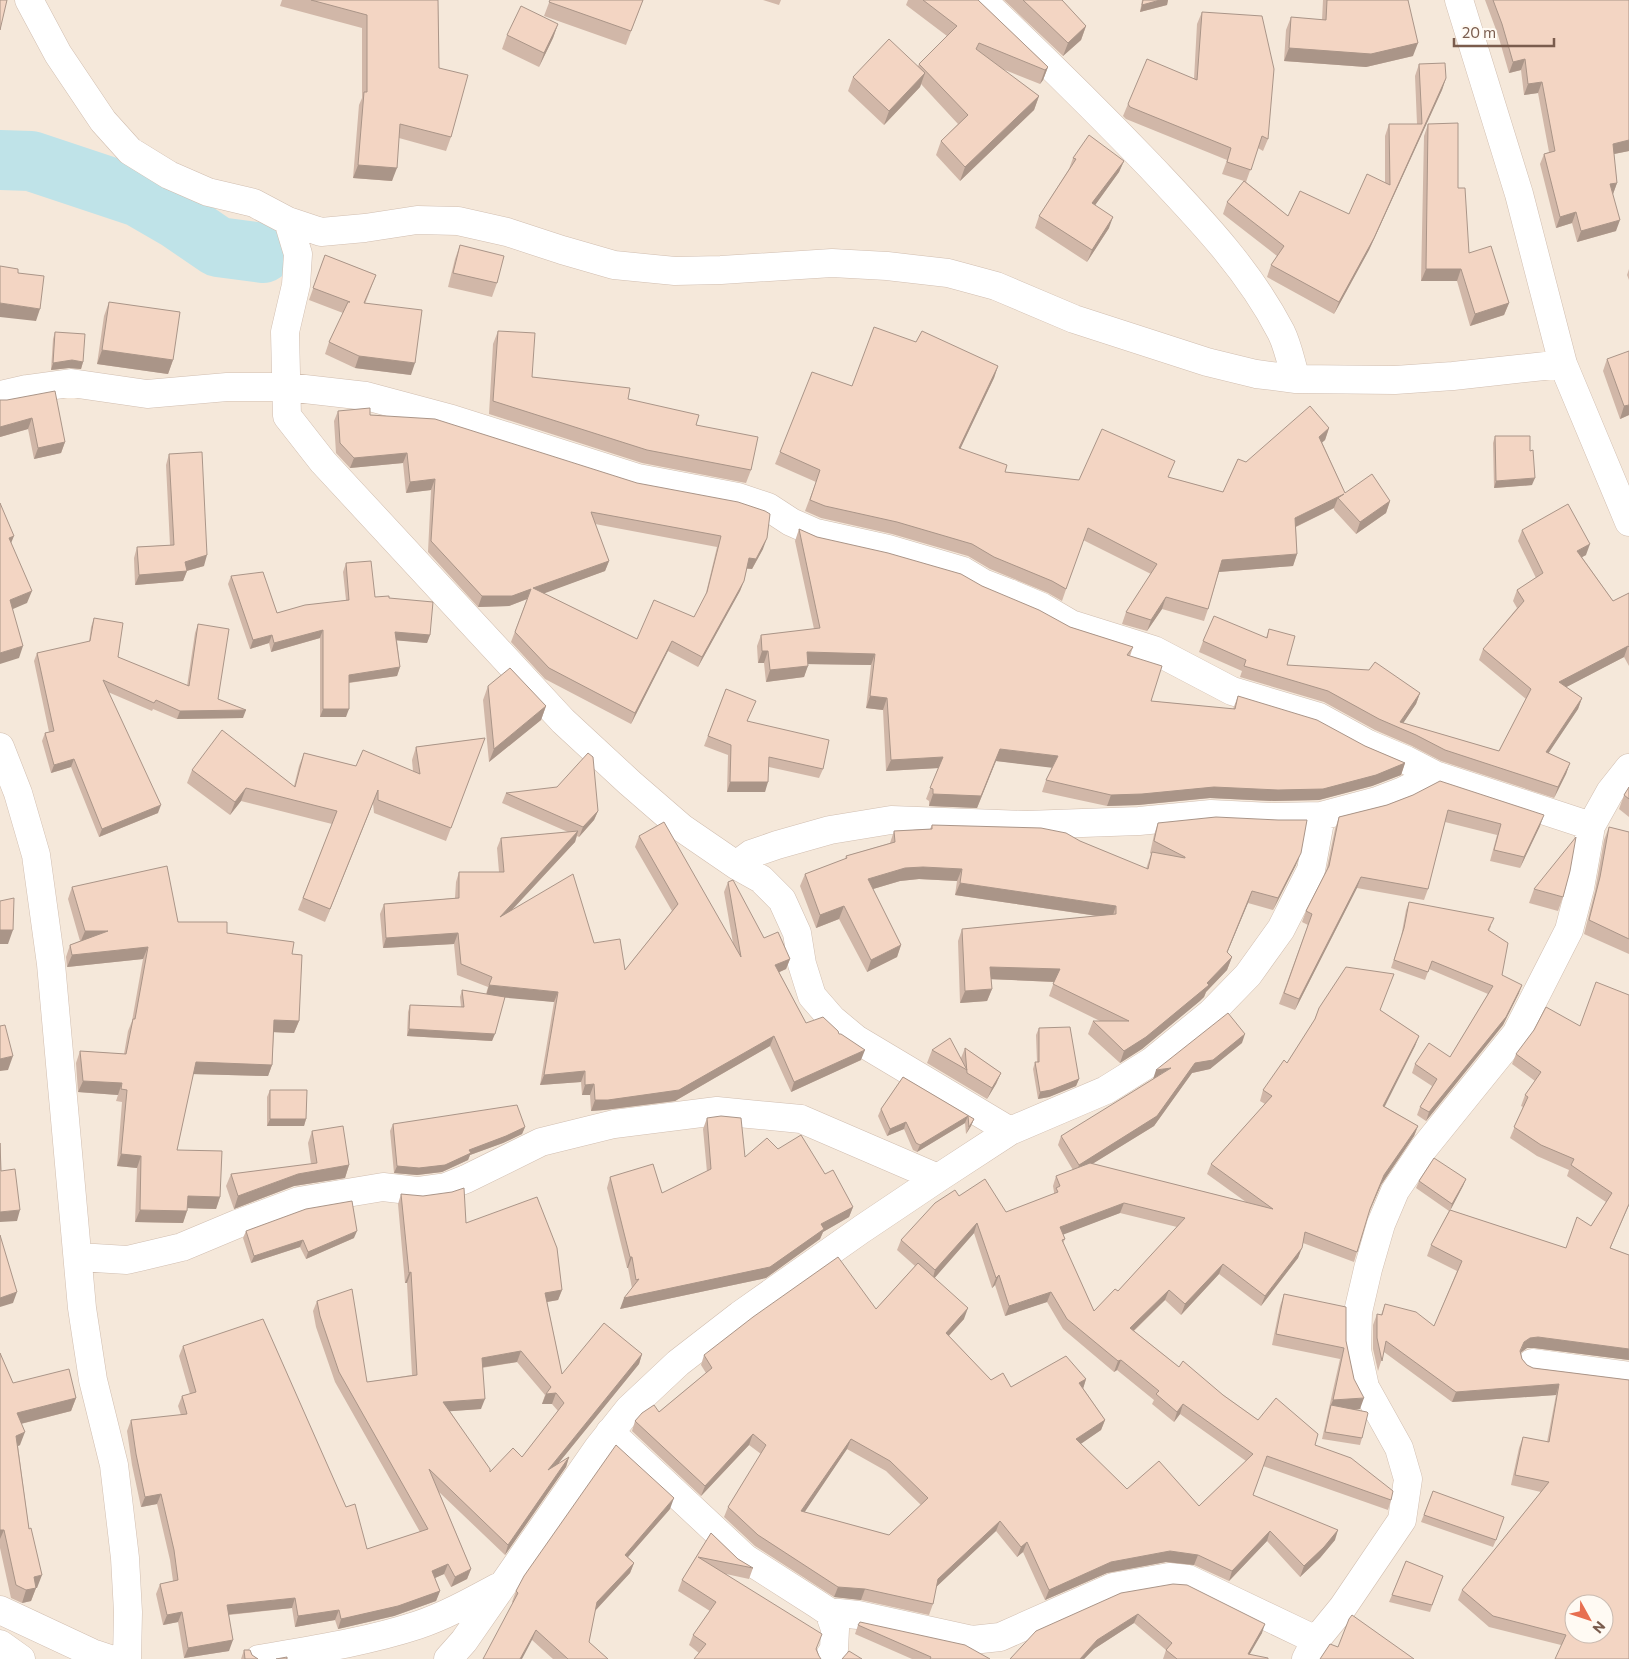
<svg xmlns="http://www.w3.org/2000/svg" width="1629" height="1659" font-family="Commissioner,sans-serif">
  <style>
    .residential { fill: #f5e8da; fill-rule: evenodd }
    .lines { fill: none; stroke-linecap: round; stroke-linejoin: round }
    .river { stroke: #bfe3e8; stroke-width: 60 }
    .minor-casing { stroke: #d1beb0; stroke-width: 29 }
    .minor { stroke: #fff; stroke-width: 28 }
    .wall { fill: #d1b7a8; fill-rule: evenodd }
    .shaded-wall { fill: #aa9588 }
    .building { fill: #f3d5c3; stroke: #aa9588; fill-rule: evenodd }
  </style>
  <rect width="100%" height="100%" fill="#fdf6ec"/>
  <path class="residential" d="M0,0H1629V1659H0ZM1574,1604H1604V1634H1574Z"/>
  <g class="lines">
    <path class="river" d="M0,160L31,161L139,197L177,219L218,247L263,253"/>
    <defs>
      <path id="minor" d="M29,0L58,54L103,121L130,151L169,175L208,192L254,203L288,221L321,232L365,228L417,220L458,221L507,232L562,250L614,265L675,271L721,270L832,263L887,266L948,273L996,286L1074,319L1207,362L1256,374L1296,379L1395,380L1453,376L1563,364
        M982,0C1039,54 1095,109 1150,166C1198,217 1248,268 1281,332C1288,346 1291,363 1296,379
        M1459,0L1519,194L1563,364L1629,522
        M288,221L298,254L296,285L285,332L287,416L323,462L563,721L630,783L682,828L736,865L761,879L782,900L797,933L802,964L812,996L832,1019L856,1039L1010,1131
        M0,395L27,389L71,383L147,394L227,387H287L366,396L452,419L638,478L738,497L768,507L791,522L816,533L888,549L963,571L983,583L1009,593L1042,607L1071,624L1154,650L1232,691L1319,717L1368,744L1406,760L1435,775
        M0,747L18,793L36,855L51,964L82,1308L93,1380L114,1465L125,1558L128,1612L127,1659
        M736,865L751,854L777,845L830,830L891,820L1026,825L1139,821L1211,814L1274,817L1321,816L1377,801L1403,791L1435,775L1591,826
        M78,1257L127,1260L182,1247L237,1224L299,1201L383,1187L417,1191L446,1187L466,1179L541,1142L614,1124L717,1111L801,1119L938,1178
        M1532,1363L1629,1376
        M610,1432L745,1558L817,1604L829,1612L835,1629L834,1649L828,1659
        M0,1610L92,1653L110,1659
        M829,1612L858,1615L972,1640L1000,1637L1113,1587L1169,1577L1188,1579L1316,1640L1306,1659
        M1316,1640L1343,1607L1402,1520L1408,1479L1399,1448L1365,1387L1357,1350L1358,1312L1368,1269L1381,1224L1395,1191L1424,1148L1516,1034L1569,930L1580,888L1591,826L1610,792L1629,768
        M0,1644L21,1659
        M259,1659C312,1650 366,1642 418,1625C445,1616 472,1601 498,1587
        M448,1659L464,1641L598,1448L629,1409L678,1363L740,1315L862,1229L938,1178L1010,1131L1106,1090L1151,1062L1211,1013L1248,975L1281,929L1311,870L1321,816"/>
    </defs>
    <use href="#minor" class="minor-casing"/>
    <use href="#minor" class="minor"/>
  </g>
  <path class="wall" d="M282,0H438L439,68L451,137L446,151L399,138L392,181L353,178L359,105L362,98V28L280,6Z
    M550,0H643L626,45L544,16Z
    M763,0H781L779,5Z
    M908,0H978L1048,67L1043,80L1040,84L1000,68L1039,96L1034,110L960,181L936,155L941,141L958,124L921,84L920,87L884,125L848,91L853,77L918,66L919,64L947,36L906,5Z
    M1004,0H1062L1086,26L1081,40L1063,56Z
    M1142,0H1168L1167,5L1140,12Z
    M1323,0H1408L1413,56L1366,67L1284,61L1286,30L1291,17L1322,20Z
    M1485,0H1629V151L1614,154L1617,183L1613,194L1616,231L1577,242L1572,223L1556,228L1540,164L1544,154L1549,152L1538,93L1524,95L1521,70L1509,73L1498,35Z
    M1202,12L1268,139L1263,151L1258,148L1246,182L1288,216L1349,214L1385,183V136L1389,124H1417L1415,76L1419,64L1446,78L1442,90L1369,250L1334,314L1267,277L1271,265L1277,256L1223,214L1227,202L1244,181L1222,174L1227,160L1126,119L1123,116L1128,104L1194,79L1197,24Z
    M558,24L553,38L539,67L502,49L507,35Z
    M1428,124L1458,188L1469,253L1509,303L1504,315L1470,326L1457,281H1421L1424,136Z
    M1073,158L1124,161L1119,172L1095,205L1109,228L1087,262L1035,228L1039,216L1069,169Z
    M460,245L497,283L492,297L448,287L455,259Z
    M325,255L376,275L365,304L411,375L355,368L325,354L329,342L343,313L309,300Z
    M1629,269V280L1627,275Z
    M109,302L173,360L168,374L97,364L104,316Z
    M498,331L532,377L628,399L696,425L751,470L746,483L642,463L489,414L493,344Z
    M55,332L83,362L81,369L69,368L51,370L53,339Z
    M916,342L998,366L994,378L960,449L1005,472L1079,480L1168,477L1223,492L1246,462L1329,428L1325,440L1322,442L1345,493L1390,501L1386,513L1356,534L1334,510V508L1296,527L1297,554L1293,566L1219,572L1208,609L1204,621L1162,609L1147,631L1122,624L1126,612L1151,574L1083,540L1062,601L1048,593L990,569L968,556L892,534L821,518L805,511L816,482L775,464L780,452L852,386Z
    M1607,359L1629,415L1620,419L1603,371Z
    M0,400H7L65,442L61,453L34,459L28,429L0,437Z
    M338,411L370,415L763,549L752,569H747L744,581L740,591L698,667L668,651L631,724L545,679L511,642L527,599L509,606L478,607L428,552L431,490L406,493L403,463L350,468L336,453L334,421ZM595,524L717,547L705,597L694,617L637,639L543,593L605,571L609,561Z
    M1495,436L1532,485L1494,488L1493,443Z
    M169,454L204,566L187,571L183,581L135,585L134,558L137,547L170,545L166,465Z
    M799,529L817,537L982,586L1070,627L1133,647L1130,656L1151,701L1233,709L1238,696L1365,746L1405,763L1401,775L1372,786L1319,800L1274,801L1210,798L1138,805L1107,806L1042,792L1046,780L1052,767L996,761L977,808L929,806V801L926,799L938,768L886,771L883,710L866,708L871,665L808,664L804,677L766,682L764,663H758L757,646L761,635L814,629L795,541Z
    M1522,530L1586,555L1582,557L1613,601L1629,593V666L1624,657L1566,687L1582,698L1578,709L1548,753L1570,763L1566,774L1554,798L1441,761L1412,746L1375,730L1324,702L1240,677L1242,671L1199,652L1203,641L1266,638L1269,629L1287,665L1420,693L1416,704L1403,723L1499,751L1526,699L1479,660L1483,649L1517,608L1513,601L1517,590L1536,578L1518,541Z
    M346,563L375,597L389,598L430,635L427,643L397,640L400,667L397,676L349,683L346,717H320V638L271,652L269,643L250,649L228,584L231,576L277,613L346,600L343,572Z
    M94,618L118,657L187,686L195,633L198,624L218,699L243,718L177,719L153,709L152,711L108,692L158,813L99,837L71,767L51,773L42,741L45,733L49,732L34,661L37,653L89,642L91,627Z
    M488,686L546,706L541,720L489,762L483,700Z
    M726,689L748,721L823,769L819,778L769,767L765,792H727L728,755L704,746Z
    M485,738L446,841L374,813L373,803L325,922L298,910L332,824L241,801L230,815L187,783L192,770L294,786L299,766L304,753L356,766L413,771L412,760L416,747Z
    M1629,787V817L1619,809L1624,795Z
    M506,793L598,811L594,820L579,837L577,836L575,842L512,910L594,943L625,970L672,911L635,847L639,836L733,943L724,892L728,882L764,938L790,959L786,969L779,972L806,1023L839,1034L861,1060L791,1092L770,1046L675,1101L604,1110L591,1111L590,1095H582L581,1082L540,1085L554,1002L505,997L492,1041L407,1036L408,1012L410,1005L461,1007L460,997L462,990L486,994L488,987L457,975L454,944L383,948L380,914L384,904L455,898L456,882L459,872H499L497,848L501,838L568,832L502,803Z
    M1413,795L1540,826L1520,868L1490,861L1497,835L1445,822L1428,889L1424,900L1357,888L1295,1010L1279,1004L1308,925L1302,922L1306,911L1326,872L1335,829L1339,817L1387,805Z
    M1158,823L1296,865L1273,910L1248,903L1227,953L1232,957L1227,970L1206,992L1204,997L1142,1049L1120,1063L1088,1034L1093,1021H1100L1049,996L1054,982L991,979L992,989L987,1001L960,1003L958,941L962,929L1097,916L955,895L957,881L919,879L900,881L873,889L901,945L897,957L867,972L839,919L816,928L800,886L805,874L845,859L846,856L890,843L894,831L930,829L932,825L1080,841L1146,869L1151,854L1150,853L1154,835Z
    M1609,827L1629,832V954L1584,934L1595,891L1604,840Z
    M72,887L178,922L227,933L292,954L299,1021L294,1033L274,1032L272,1065L268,1076L193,1074L177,1150L220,1197L216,1209L187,1208V1211L183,1223L135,1222L137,1168L117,1166L122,1102L116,1101L118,1095L78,1092L76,1063L80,1051L124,1054L128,1031L132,1021L143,959L67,967L66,957L70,945L80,941L68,899Z
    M1534,889L1563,897L1558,911L1529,903Z
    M1409,902L1491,926L1489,931L1502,975L1519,993L1503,1025L1426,1121L1417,1115L1420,1107L1432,1086L1412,1073L1415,1064L1450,1057L1488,994L1429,969L1425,980L1391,968L1401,937L1406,910Z
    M1629,995L1611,1248L1629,1255V1360L1534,1348H1527L1521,1353L1522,1359L1527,1365L1533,1368L1629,1380V1659L1561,1645L1489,1627L1458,1600L1462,1590L1541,1492L1511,1485L1519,1448L1523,1437L1547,1442L1556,1395L1452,1402L1384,1352L1378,1371L1373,1349V1325L1377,1314L1381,1315L1385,1304L1434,1326L1457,1271L1427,1256L1431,1245L1449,1211L1416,1188L1419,1181L1466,1179L1463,1186L1450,1210L1566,1248L1591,1226L1606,1202L1567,1176L1569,1170L1537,1156L1510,1138L1523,1107L1521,1106L1525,1095L1535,1081L1512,1064L1516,1054L1580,1026Z
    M1319,1008L1380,1010L1419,1036L1415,1046L1384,1106L1418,1126L1414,1136L1381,1185L1368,1214L1354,1262L1303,1243L1298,1258L1261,1306L1219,1274L1181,1315L1165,1300L1134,1331L1179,1367L1223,1395L1258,1420L1315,1445L1391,1500L1388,1510L1263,1466L1253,1495L1335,1540L1320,1558L1300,1577L1267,1541L1229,1581L1194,1565L1166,1562L1107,1573L1045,1600L1023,1552L1017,1557L996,1531L936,1587L933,1604L929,1615L861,1600L834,1597L755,1546L724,1517L728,1507L761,1454L749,1445L701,1496L632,1431L635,1421L659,1412L706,1373L701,1365L704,1355L876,1309L915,1266L897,1250L901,1240L959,1196L1006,1212L1054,1194V1192L1053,1186L1056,1176L1073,1170L1058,1145L1061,1136L1242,1043L1210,1069L1192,1073L1154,1126L1092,1164L1246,1202L1207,1174L1211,1164L1265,1104L1260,1101L1263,1090L1287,1063L1314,1021ZM1120,1213L1177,1227L1118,1291L1094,1311L1063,1243L1065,1239L1063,1234ZM974,1233L992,1288L995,1285L1005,1316L1047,1302L1063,1329L1114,1372L1117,1370L1154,1400L1152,1404L1174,1422L1180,1414L1246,1461L1199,1506L1127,1489L1080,1444L1101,1430L1105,1420L1083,1388L1086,1379L1011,1387L991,1380L949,1336L964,1319L934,1278ZM847,1449L886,1471L921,1505L889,1535L804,1512Z
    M1039,1028L1079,1079L1076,1086L1049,1097L1038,1099L1033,1069L1035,1062H1037L1036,1035Z
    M965,1048L1001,1073L996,1084L987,1099L962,1084V1083V1084L927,1063L932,1050L961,1058Z
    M903,1077L974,1119L971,1126L966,1134L965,1123L917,1152L913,1150L904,1129L887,1136L878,1116L881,1109Z
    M270,1090L306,1119L304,1126H267V1097Z
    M707,1118L745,1157L778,1149L825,1174L853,1207L849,1217L823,1232L820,1239L766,1278L620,1309L632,1288L628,1268H627L607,1188L610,1177L662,1193L707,1172L703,1129Z
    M393,1124L525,1127L522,1134L503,1143L470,1155L468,1160L442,1172L417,1175L394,1173L390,1131Z
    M312,1131L349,1165L345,1178L294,1186L234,1209L226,1186L231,1174L311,1164L308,1143Z
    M401,1194L466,1223L562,1290L558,1300L547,1302L562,1374L642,1354L639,1364L557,1465L569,1457L566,1467L505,1555L439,1492L471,1569L467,1579L451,1587L444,1574L435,1578L440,1591L436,1601L394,1616L338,1629L335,1620L295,1627L292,1608L229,1615V1651L184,1658L178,1622L163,1625L156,1594L160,1584L173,1581L170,1560L157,1504L141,1507L132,1465L127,1431L131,1420L181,1415L178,1406L182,1396L190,1394L179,1356L183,1346L346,1507L367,1549L420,1532L335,1382L316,1327L313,1311L317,1301L367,1382L412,1375L407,1283H405L398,1204ZM517,1362L545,1395L542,1404H552L558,1411L522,1457L490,1472L450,1411L481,1409L482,1368Z
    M246,1231L354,1238L306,1259L300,1247L251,1263L243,1238Z
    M1284,1294L1346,1341L1360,1409L1356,1410L1362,1438L1360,1445L1322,1439L1340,1359L1272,1345L1280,1306Z
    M0,1353L13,1383L76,1398L71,1411L21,1424L20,1445L18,1446L29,1529L37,1588H36L31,1601L22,1603L11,1598L0,1548Z
    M1433,1491L1496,1540L1493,1547L1421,1522Z
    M670,1509L628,1557L634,1563L630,1573L595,1611L589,1642L608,1659H553L532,1640L513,1603L512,1602L516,1591Z
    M711,1533L738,1559L753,1568L749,1579L726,1574L817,1649L819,1656L699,1653L689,1645L693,1635L710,1611L678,1591L682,1580Z
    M1406,1561L1443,1576L1430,1612L1389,1602Z
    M1121,1593L1262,1633L1249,1654L1268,1659H1163L1166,1650L1134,1623L1094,1649L1084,1659H1010Z
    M858,1625L990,1659H912L855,1634Z
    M244,1650L252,1655L258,1659H241Z"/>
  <path class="shaded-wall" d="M1160,0H1168L1167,5L1140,12L1142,5Z
    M558,24L553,38L539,67L544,53Z
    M1086,26L1081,40L1063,56L1068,43Z
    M1418,43L1413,56L1366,67L1284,61L1289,48Z
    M1525,59L1521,70L1509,73L1513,62Z
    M1048,67L1043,80L1040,84L1045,70Z
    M925,73L920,87L884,125L889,111Z
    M1446,78L1442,90L1369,250L1334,314L1339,302Z
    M1542,82L1538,93L1524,95L1528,84Z
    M1039,96L1034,110L960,181L965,167Z
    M1629,140V151L1609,155L1613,144Z
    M1124,161L1119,172L1088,215L1092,203Z
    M358,165L397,168L392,181L353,178Z
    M1617,183L1613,194L1610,184Z
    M1576,212L1572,223L1556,228L1560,217Z
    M1113,217L1109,228L1087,262L1092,250Z
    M1620,220L1616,231L1577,242L1581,231Z
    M1426,269H1461L1457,281H1421Z
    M0,303L40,309L36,321L0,317Z
    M1509,303L1504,315L1470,326L1475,314Z
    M102,350L173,360L168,374L97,364Z
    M359,356L415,363L411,375L355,368Z
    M72,360L83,362L81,369L69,368L51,370L53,363Z
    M998,366L994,378L955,460L959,448Z
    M1629,405V415L1620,419L1624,406Z
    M32,418L28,429L0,437V427Z
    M1329,428L1325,440L1315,449L1319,437Z
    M65,442L61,453L34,459L38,448Z
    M407,453L403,463L350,468L354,458Z
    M1535,478L1532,485L1494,488L1496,481Z
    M435,479L431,490L406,493L410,482Z
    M1344,494L1338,498L1334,508L1291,529L1295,518Z
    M1390,501L1386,513L1356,534L1360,522Z
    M14,536L9,548V538Z
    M767,538L763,549L752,569L745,568L749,558Z
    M1590,544L1586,555L1573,562L1577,551Z
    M1297,554L1293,566L1218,572L1222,560Z
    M207,555L204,566L186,571H187L183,581L135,585L139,575Z
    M609,561L605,571L529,599L533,588Z
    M744,581L740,591L698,667L702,657Z
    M531,589L527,599L509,606L478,607L482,596Z
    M32,591L27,603L6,612L10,600Z
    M1166,597L1162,609L1147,631L1151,620Z
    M323,630L320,638L271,652L274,643Z
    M395,632L430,635L427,643L392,640Z
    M272,635L269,643L250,649L253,640Z
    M672,641L668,651L631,724L635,713Z
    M23,646L19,658L0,664V653Z
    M1628,646L1624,657L1555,693L1559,682Z
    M762,651H768L764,663H758Z
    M807,652L875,654L871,665L803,664Z
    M808,666L804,677L766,682L770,670Z
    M400,667L397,676L346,683L349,675Z
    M1420,693L1416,704L1400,728V722Z
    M870,696L887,698L883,710L866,708Z
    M1582,698L1578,709L1542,763L1546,752Z
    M546,706L541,720L489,762L494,749Z
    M323,709H349L346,717H320Z
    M246,710L243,718L177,719L180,711Z
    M1000,749L1058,756L1054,768L996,761L977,808L929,806L933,794Z
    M943,757L939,768L886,771L891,760Z
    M74,759L71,767L51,773L54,765Z
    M1405,763L1401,775L1372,786L1319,800L1274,801L1210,798L1138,805L1107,806L1111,795Z
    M1570,763L1566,774L1554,798L1558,787Z
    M730,782H768L765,792H727Z
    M246,788L241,801L230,815L235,802Z
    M378,790L373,803L325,922L330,909Z
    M161,805L158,813L99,837L102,829Z
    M598,811L594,820L579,837L583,827Z
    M1544,815L1540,826L1520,868L1524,857Z
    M578,831L575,842L496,927L500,917Z
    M1301,853L1296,865L1273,910L1278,898Z
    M923,867L962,869L957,881L919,879L900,881L863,892L868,879L905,868Z
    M1361,877L1357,888L1295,1010L1299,999Z
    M960,883L1116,906L1112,918L955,895Z
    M1252,891L1248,903L1222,965L1227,952Z
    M844,906L839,919L816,928L820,915Z
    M0,930H13L8,944H0Z
    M85,931H108L80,943Z
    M458,933L454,944L383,948L386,938Z
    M901,945L897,957L867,972L871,960Z
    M148,947L143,959L67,967L72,955Z
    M1232,957L1227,970L1206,992L1204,997L1200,1001L1142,1049L1120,1063L1124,1051L1207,983Z
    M790,959L786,969L771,976L775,965Z
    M990,967L1060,969L1056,982L986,979Z
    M489,985L558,992L554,1002L486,996Z
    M1522,985L1519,993L1503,1025L1426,1121L1429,1112Z
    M992,989L987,1001L960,1003L965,991Z
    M274,1020L299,1021L294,1033L270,1032Z
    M409,1029L495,1034L492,1041L407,1036Z
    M1245,1034L1242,1043L1210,1069L1192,1073L1154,1126L1076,1174L1079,1165L1195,1063Z
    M774,1036L770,1046L675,1101L604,1110L591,1111L595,1100Z
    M1419,1036L1415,1046L1380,1116L1383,1106Z
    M865,1050L861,1060L791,1092L794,1082Z
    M13,1056L8,1070L0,1071V1059Z
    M196,1062L272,1065L268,1076L191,1074Z
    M1171,1068L1153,1079L1156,1070Z
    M585,1071L581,1082L540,1085L544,1075Z
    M1001,1073L996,1084L987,1099L992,1088Z
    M1079,1079L1076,1086L1049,1097L1038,1099L1040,1092Z
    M83,1081L122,1083L118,1095L78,1092Z
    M594,1084L590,1095H582L585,1085Z
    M968,1116L965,1123L917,1152L920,1145Z
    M270,1119H306L304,1126H267Z
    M974,1119L971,1126L966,1134L969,1127Z
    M906,1122L904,1129L887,1136L890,1129Z
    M1418,1126L1414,1136L1381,1185L1366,1220L1384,1175Z
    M525,1127L522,1134L503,1143L470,1155L468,1160L442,1172L417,1175L394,1173L397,1166L469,1150Z
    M121,1154L141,1156L137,1168L117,1166Z
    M349,1165L345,1178L294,1186L234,1209L238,1196L298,1174Z
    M1466,1179L1463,1186L1450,1211L1452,1204Z
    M188,1196L220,1197L216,1209L184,1208Z
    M1124,1203L1120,1213L1057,1237L1060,1227Z
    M1629,1204V1205L1606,1258L1610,1248Z
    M853,1207L849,1217L823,1232L820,1239L766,1278L620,1309L624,1298L821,1224Z
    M20,1210L17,1221L0,1222V1212Z
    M140,1210L187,1211L183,1223L135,1222Z
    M977,1223L974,1233L932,1281L935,1270Z
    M357,1231L354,1238L306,1259L308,1252Z
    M303,1240L300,1247L251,1263L254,1256Z
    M1302,1248L1298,1258L1261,1306L1265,1296Z
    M630,1257H632L628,1268H627Z
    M1223,1264L1219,1274L1181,1315L1185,1304Z
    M411,1272L407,1283H405L409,1273Z
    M999,1275L995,1285L992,1288L996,1278Z
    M562,1290L558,1300L541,1303L545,1293Z
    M1169,1290L1165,1300L1126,1338L1130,1328Z
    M17,1292L13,1303L0,1307V1298Z
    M1051,1292L1047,1302L1005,1316L1009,1306Z
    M968,1308L964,1319L942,1343L946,1333Z
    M1538,1337L1629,1349V1360L1534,1348H1527L1520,1353L1517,1361L1524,1342L1530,1338Z
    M521,1351L517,1362L478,1368L482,1358Z
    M642,1354L639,1364L544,1481L548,1470Z
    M1121,1360L1117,1370L1114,1372L1118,1361Z
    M1086,1379L1083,1389L1079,1383Z
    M1559,1384L1556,1395L1452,1402L1456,1392Z
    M556,1393L552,1404H542L546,1394Z
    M76,1398L71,1411L12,1426L17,1413Z
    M1364,1398L1360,1409L1329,1412L1331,1405L1328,1412L1333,1400Z
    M485,1399L481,1409L440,1412L443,1402Z
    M1183,1404L1180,1414L1174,1422L1177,1412Z
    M1105,1420L1101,1430L1072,1450L1076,1439Z
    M25,1432L20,1445L12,1449L16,1436Z
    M753,1434L749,1445L701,1496L705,1486Z
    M851,1439L847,1449L798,1522L801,1511Z
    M569,1457L566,1467L505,1555L508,1545Z
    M161,1494L157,1504L141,1507L145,1497Z
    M674,1498L670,1509L621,1565L625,1555Z
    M1000,1521L996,1531L934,1589L938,1579Z
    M0,1530H4L0,1539Z
    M1338,1530L1335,1540L1320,1558L1300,1577L1304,1566Z
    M1270,1531L1267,1541L1229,1581L1232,1571Z
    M1027,1542L1023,1552L1017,1557L1021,1547Z
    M1170,1551L1198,1555L1194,1565L1166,1562L1107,1573L1045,1600L1049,1590L1111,1562Z
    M634,1563L630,1573L593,1613L597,1602Z
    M448,1564L444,1574L428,1581L432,1571Z
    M471,1569L467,1579L451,1587L455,1577Z
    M42,1575L37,1588H36L31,1601L22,1603L26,1590L34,1577Z
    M838,1587L865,1589L861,1600L834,1597Z
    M440,1591L436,1601L394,1616L338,1629L341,1619Z
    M295,1598L292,1608L223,1615L227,1605Z
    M339,1610L335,1620L295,1627L298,1616Z
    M182,1612L178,1622L163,1625L167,1615Z
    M1138,1614L1134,1623L1094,1649L1084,1659H1080L1097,1640Z
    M1265,1624L1262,1633L1247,1659L1248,1654Z
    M536,1630L532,1640L522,1659H520Z
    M233,1640L229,1651L184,1658L188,1648Z"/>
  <path class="building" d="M0,0H7L0,30Z
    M311,0H438L439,68L468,75L451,137L400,124L397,168L358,165L364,92H367V15Z
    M550,0H643L631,31L549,2Z
    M923,0H978L1048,67L1045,70L979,43L976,49L1039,96L965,167L941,141L968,115L919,64L957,26Z
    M1023,0H1062L1086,26L1068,43Z
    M1143,0H1160L1142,5Z
    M1327,0H1408L1418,43L1371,54L1289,48L1291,17L1326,20Z
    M1493,0H1629V140L1613,144L1617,183L1610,184L1620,220L1581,231L1576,212L1560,217L1544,154L1555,151L1542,82L1528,84L1525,59L1513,62L1502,24Z
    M521,6L558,24L544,53L507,35Z
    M1202,12L1262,16L1274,69L1268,139L1262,136L1251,170L1227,162L1231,148L1130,107L1128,104L1147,59L1197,80Z
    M889,39L925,73L889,111L853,77Z
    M1445,63L1446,78L1374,238L1339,302L1271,265L1284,246L1227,202L1244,181L1288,216L1300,191L1349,214L1367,174L1390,185L1389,124H1422L1419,64Z
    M1458,123V188H1465L1469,253L1491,246L1509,303L1475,314L1461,269H1426L1428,124Z
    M1089,135L1124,161L1092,203L1113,217L1092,250L1039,216L1076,159L1073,158Z
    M460,245L504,256L497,283L453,273Z
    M325,255L376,275L364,303L422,310L415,363L359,356L329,342L348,302H350L313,288Z
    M0,266L18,269V273L44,276L40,309L0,303Z
    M109,302L180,312L173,360L102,350Z
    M874,327L916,342L922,331L998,366L959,448L1007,465L1005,472L1079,480L1102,429L1175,461L1168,477L1223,492L1238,459L1246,462L1310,406L1329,428L1319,437L1345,493L1372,474L1390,501L1360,522L1338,498L1344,494L1295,518L1297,554L1222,560L1208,609L1166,597L1151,620L1126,612L1157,564L1088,528L1066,589L1052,581L994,557L972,544L897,522L825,506L810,500L820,470L780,452L812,372L852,386Z
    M498,331L535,333L532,377L630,388L628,399L699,415L696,425L758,437L751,470L647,450L493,401Z
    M55,332L85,334L83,362L72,360L53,363Z
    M1629,351V405L1624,406L1607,359Z
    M55,391L65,442L38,448L32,418L0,427V400H7Z
    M370,408V415L435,419L637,483L738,502L765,511L770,514L767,538L756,559L749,558L744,581L702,657L672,641L635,713L549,668L515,632L531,589L512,596H482L431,541L435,479L410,482L407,453L354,458L340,443L338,411ZM591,512L721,536L707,592L694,617L654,600L637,639L533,588L609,561Z
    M1495,436H1530V451L1533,450L1535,478L1496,481Z
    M202,452L207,555L185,562L187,571L139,575L137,547L174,545L169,454Z
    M0,503L14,536L9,538L32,591L10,600L23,646L0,653Z
    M1568,504L1590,544L1577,551L1613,601L1629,593V647L1628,646L1559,682L1582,698L1546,752L1570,763L1558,787L1445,750L1416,735L1379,719L1328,691L1244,666L1246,660L1203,641L1214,616L1267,638L1269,629L1295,636L1287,665L1369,670L1375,662L1420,693L1400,722L1499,751L1531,689L1483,649L1524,601L1517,590L1543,573L1522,530Z
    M799,529L817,537L888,553L961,574L982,586L1039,610L1070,627L1133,647L1127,655L1162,666L1151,701L1235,709L1238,696L1317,720L1365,746L1405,763L1376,775L1323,789L1278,790L1214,787L1142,794L1111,795L1046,780L1058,756L1000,749L981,796L933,794V789L930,788L943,757L891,760L887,698L870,696L875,654L807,652L808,666L770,670L768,651H762L761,635L820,628Z
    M371,561L375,597L389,596V598L433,602L430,635L395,632L400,667L349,675V709H323V630L274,643L272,635L253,640L231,576L263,572L277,613L305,605L349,600L346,563Z
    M94,618L123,623L118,657L189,686L198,624L229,629L218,699L246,710L180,711L156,700L154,703L103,680L161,805L102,829L74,759L54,765L45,733L54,731L37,653L90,641Z
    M510,668L546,706L494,749L488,686Z
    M726,689L756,701L747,721L829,740L823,769L769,757L768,782H730L731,745L708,736Z
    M222,730L295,787L304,753L356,766L363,750L420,774L416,747L485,738L451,828L378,800V790L330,909L303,898L337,811L246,788L235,802L192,770Z
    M588,753L593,757L598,811L583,827L506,793L557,787Z
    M1440,781L1544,815L1524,857L1494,850L1501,824L1448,810L1428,889L1361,877L1299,999L1284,993L1312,914L1306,911L1329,866L1339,817L1387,805L1413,795Z
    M1629,787V799L1624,795Z
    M1216,817L1278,820H1307L1301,853L1278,898L1252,891L1227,952L1232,957L1207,983L1209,985L1146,1037L1124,1051L1093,1021H1129L1053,984L1060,969L990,967L992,989L965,991L962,929L1116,914V906L960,883L962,869L923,867L905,868L868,879L901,945L871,960L844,906L820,915L805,874L847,858L846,856L895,842L894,831L932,829V825L1041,828L1066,833L1080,841L1148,869L1152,852L1185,858V857L1154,841L1158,823Z
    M664,822L741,957L728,882L733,880L764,938L778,932L790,959L775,965L806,1023L823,1017L838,1031L839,1034H841L865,1050L794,1082L774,1036L679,1090L608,1100H595L594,1084L585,1085V1071L544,1075L558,992L489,985L492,977L461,964L458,933L386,938L384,904L459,898V872H504L501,838L578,831L500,917L573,874L594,943L620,939L625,970L678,904L639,836Z
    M1609,827L1629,832V939L1589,920L1600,877Z
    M1576,837L1570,871L1563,897L1534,889Z
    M167,866L178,922H227V933L294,942L292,954L302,955L299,1021L274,1020L272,1065L196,1062L177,1150L222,1151L220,1197L188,1196L187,1211L140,1210L141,1156L121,1154L127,1090L121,1089L122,1083L83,1081L80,1051L126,1054L133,1019H135L148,947L72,955L70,945L108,931H85L72,887Z
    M14,898L13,930H0V901Z
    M1409,902L1494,918L1488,930L1508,943L1502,975L1522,985L1506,1017L1429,1112L1420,1107L1437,1079L1415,1064L1429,1043L1450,1057L1493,986L1432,961L1428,972L1394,960L1404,928Z
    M1346,967L1394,974L1380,1010L1419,1036L1383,1106L1418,1126L1384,1175L1370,1209L1357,1252L1305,1232L1302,1248L1265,1296L1223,1264L1185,1304L1169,1290L1130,1328L1179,1367L1183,1361L1223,1395L1258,1420L1276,1398L1318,1434L1315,1445L1351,1458L1393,1491L1391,1500L1267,1456L1253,1495L1338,1530L1324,1547L1304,1566L1270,1531L1232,1571L1198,1555L1170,1551L1111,1562L1049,1590L1027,1542L1021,1547L1000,1521L938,1579L933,1604L865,1589L838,1587L758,1535L728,1507L766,1445L753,1434L705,1486L635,1421L642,1413L654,1405L659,1412L712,1368L704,1355L753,1317L838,1257L876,1309L918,1263L968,1308L946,1333L991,1380L1003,1373L1011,1387L1066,1356L1086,1379L1079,1383L1105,1420L1076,1439L1127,1489L1159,1461L1199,1506L1253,1454L1183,1404L1177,1412L1156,1394L1159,1391L1121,1360L1118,1361L1067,1319L1051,1292L1009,1306L999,1275L996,1278L977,1223L935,1270L901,1240L935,1203L955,1190L959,1196L985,1179L1006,1212L1058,1192L1056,1188L1060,1186L1056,1176L1090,1163L1273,1209L1211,1164L1272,1096L1263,1090L1284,1060L1287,1063L1315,1019L1319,1008ZM1124,1203L1185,1218L1118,1291L1115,1289L1094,1311L1062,1240L1065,1239L1060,1227ZM851,1439L890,1461L928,1498L889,1535L801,1511Z
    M1596,982L1629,995V1204L1610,1248L1629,1255V1349L1538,1337L1530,1338L1524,1342L1520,1351L1522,1359L1527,1365L1533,1368L1629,1380V1659H1555L1566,1635L1493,1616L1462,1590L1549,1482L1515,1475L1523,1437L1549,1442L1559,1384L1456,1392L1386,1341L1382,1361L1377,1338V1314L1382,1315L1385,1304L1416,1312L1434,1326L1462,1261L1431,1245L1450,1210L1566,1248L1577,1217L1591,1226L1612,1193L1571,1165L1574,1159L1541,1145L1514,1127L1528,1097L1525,1095L1541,1072L1516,1054L1534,1030L1546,1007L1580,1026ZM1574,1604H1604V1634H1574Z
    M462,990L505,997L495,1034L409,1029L410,1005L464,1007Z
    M1228,1013L1245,1034L1213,1060L1195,1063L1157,1116L1079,1165L1061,1136L1171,1068L1156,1070Z
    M5,1025L13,1056L0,1059V1026Z
    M1070,1027L1079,1079L1051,1090L1040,1092L1035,1062H1039V1028Z
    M950,1038L967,1070L932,1050Z
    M965,1048L1001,1073L992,1088L967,1073Z
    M903,1077L974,1119L969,1127L968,1116L920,1145L916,1143L906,1122L890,1129L881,1109Z
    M270,1090H307L306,1119H270Z
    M517,1105L525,1127L506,1136L469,1150L471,1153L445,1165L419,1168L397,1166L393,1124Z
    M721,1116L741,1118L745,1157L767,1138L778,1149L801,1135L825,1174L833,1170L853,1207L821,1224L824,1229L770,1267L624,1298L639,1279L636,1280L632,1257H630L610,1177L653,1164L662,1193L711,1169L707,1118Z
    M343,1126L349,1165L298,1174L238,1196L231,1174L317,1163L312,1131Z
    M0,1143L1,1171L15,1169L20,1210L0,1212Z
    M1434,1158L1466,1179L1452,1204L1419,1181Z
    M464,1188L466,1223L537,1197L557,1248L562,1290L545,1293L562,1374L604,1323L642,1354L548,1470L569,1457L508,1545L429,1469L471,1569L455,1577L448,1564L432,1571L440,1591L398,1606L341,1619L339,1610L298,1616L295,1598L227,1605L233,1640L188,1648L182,1612L167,1615L160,1584L178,1580L174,1550L161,1494L145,1497L136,1454L131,1420L187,1414L182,1396L196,1392L183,1346L263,1319L346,1507L355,1504L367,1549L428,1529L339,1372L320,1316L317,1301L352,1289L367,1382L417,1375L411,1272L409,1273L401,1194L423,1196L452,1192ZM521,1351L551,1387L546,1394L556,1393L564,1403L522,1457L513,1448L490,1472V1469L443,1402L485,1399L482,1358Z
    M352,1201L357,1231L308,1252L303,1240L254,1256L246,1231L306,1209Z
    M0,1235L17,1292L0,1298Z
    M1284,1294L1346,1307V1341L1354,1379L1364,1398L1333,1400L1344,1348L1276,1334Z
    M0,1353L13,1383L69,1369L76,1398L17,1413L25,1432L16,1436L29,1529L31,1528L42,1575L34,1577L36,1588L26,1590L16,1585L4,1530H0Z
    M1331,1405L1367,1412L1368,1413L1362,1438L1325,1432Z
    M616,1445L674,1498L625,1555L634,1563L597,1602L589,1642L608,1659H568L536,1630L520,1659H483L518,1593L516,1591L524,1576Z
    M1433,1491L1504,1517L1496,1540L1424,1515Z
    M711,1533L738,1559L753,1568L698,1557L822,1634L816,1649L819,1656L821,1659H694L706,1644L693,1635L716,1602L682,1580Z
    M1406,1561L1443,1576L1432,1605L1392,1595Z
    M1173,1584L1187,1585L1265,1624L1248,1654L1268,1658V1659H1177L1166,1650L1172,1643L1138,1614L1097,1640L1080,1659H1010L1036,1631L1121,1593Z
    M1352,1615L1414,1659H1320L1330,1644L1338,1647L1349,1619Z
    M860,1622L965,1645L990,1659H930L931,1657L858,1625Z
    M244,1650H250L252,1655L258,1659H245Z
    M849,1651L862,1659H842Z
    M287,1657V1659H276Z"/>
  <g transform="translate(1589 1619) rotate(130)"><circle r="24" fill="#fffaf3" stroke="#cabbb1"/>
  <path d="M0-4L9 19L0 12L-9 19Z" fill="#e76f51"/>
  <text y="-8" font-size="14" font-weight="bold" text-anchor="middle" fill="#7a5c4d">N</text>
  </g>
  <path d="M1454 38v8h100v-8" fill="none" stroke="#7a5c4d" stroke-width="2.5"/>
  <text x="1462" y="38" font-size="15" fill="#7a5c4d" stroke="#fffaf3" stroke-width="4" paint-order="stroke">20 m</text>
</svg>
